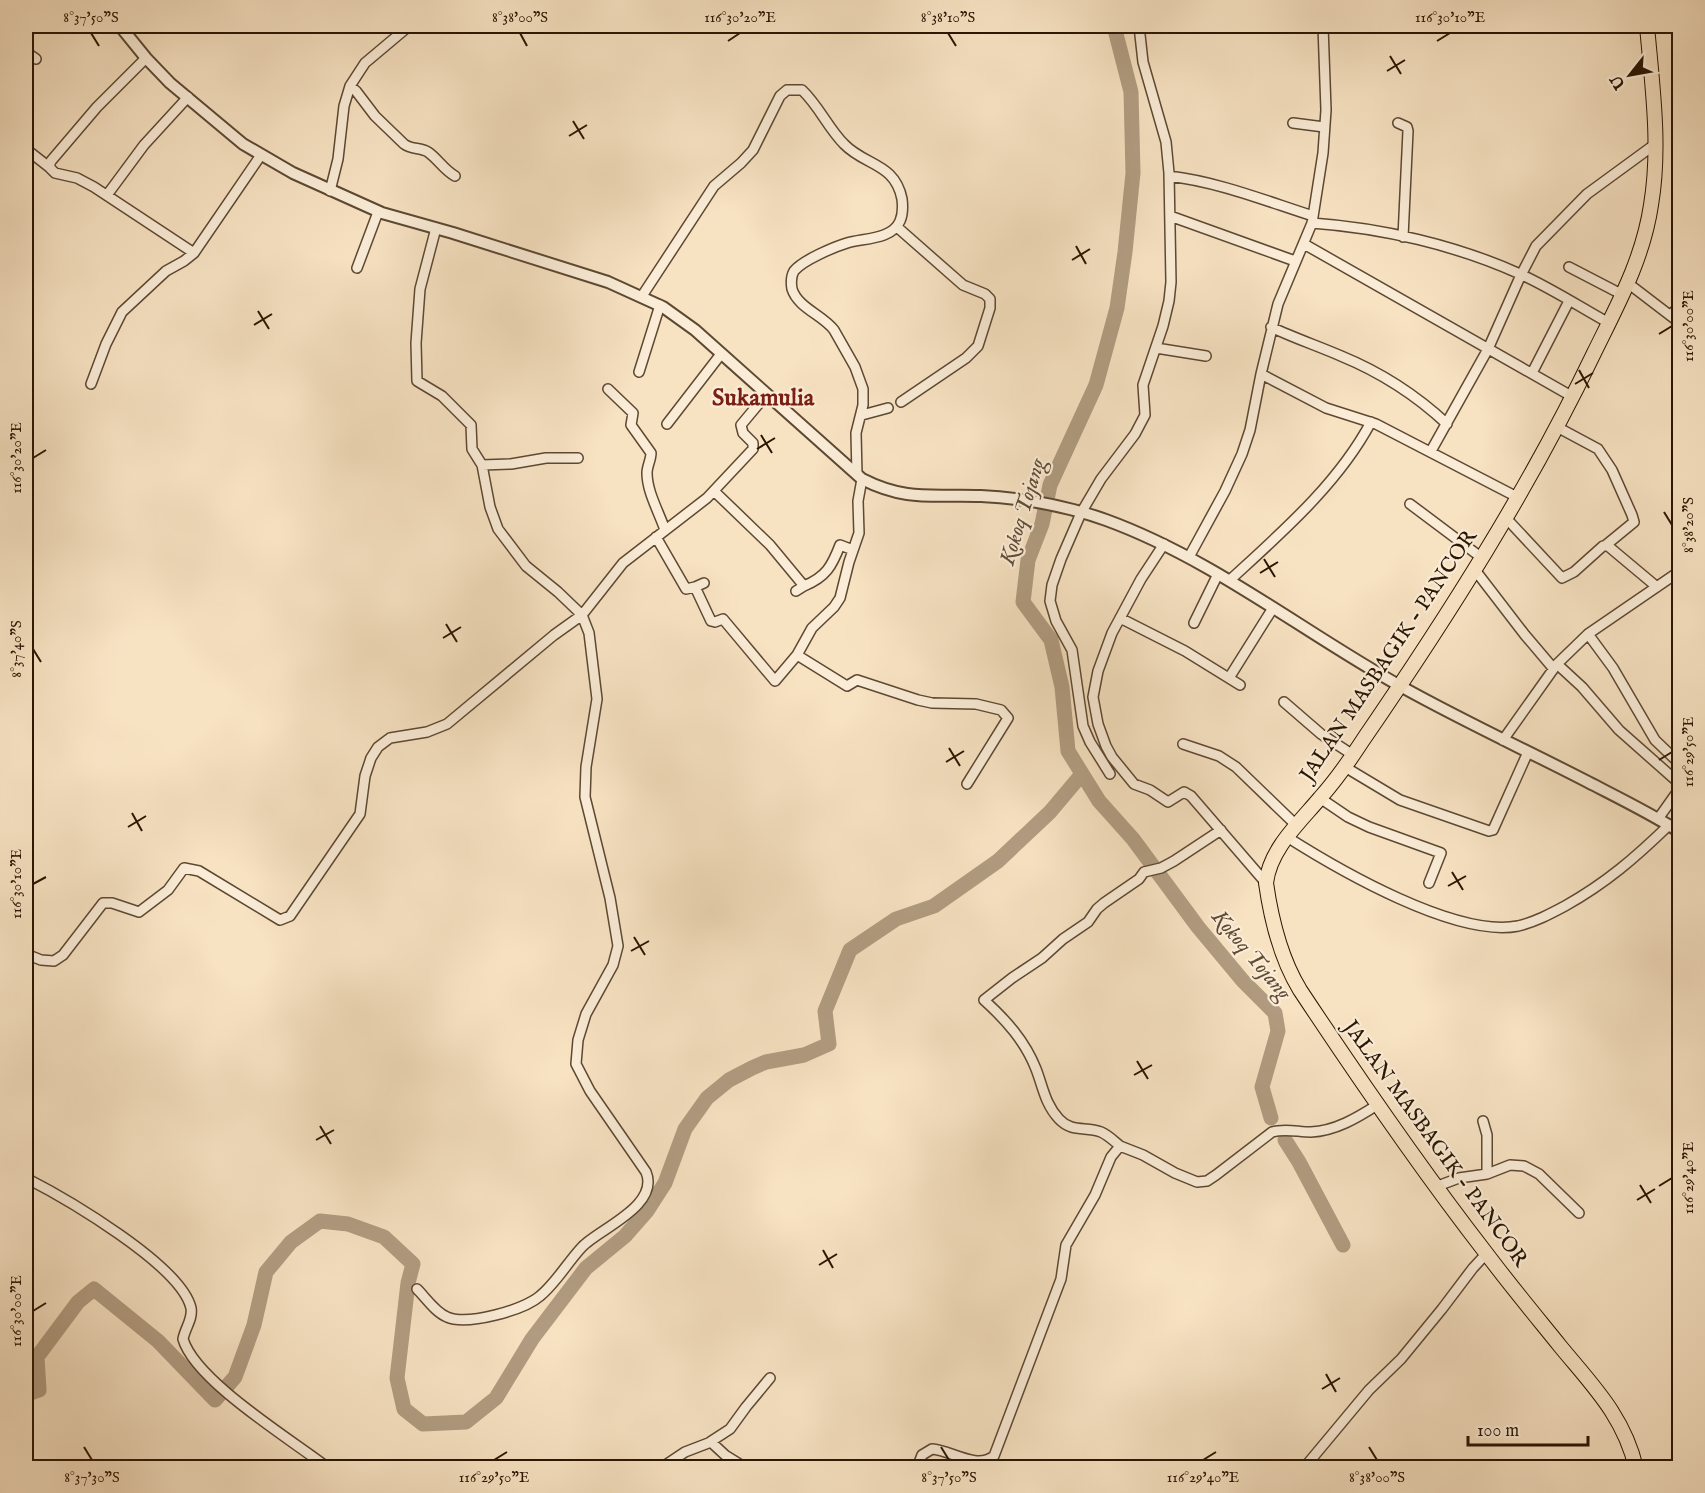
<svg xmlns="http://www.w3.org/2000/svg" width="1705" height="1493" font-family="'IM FELL English',serif">
  <style>
    .lines { fill: none; stroke-linecap: round; stroke-linejoin: round }
    .river { stroke: #b19c81; stroke-width: 15 }
    .minor-casing { stroke: #5d4832; stroke-width: 12 }
    .tertiary-casing { stroke: #5d4832; stroke-width: 14 }
    .primary-casing { stroke: #2a1502; stroke-width: 16 }
    .minor { stroke: #faecd7; stroke-width: 9 }
    .tertiary { stroke: #faecd7; stroke-width: 10 }
    .primary { stroke: #f7e2c2; stroke-width: 14 }
    .ticks { fill: none; stroke: #2a1502; stroke-width: 2 }
    .labels { text-anchor: middle; dominant-baseline: central; stroke-width: 4.5; stroke-linejoin: round; paint-order: stroke }
    .street-label { font-size: 21px; fill: #2a1502; stroke: #faecd7 }
    .water-label { font-size: 22px; font-style: italic; fill: #604b35; stroke: #faecd7 }
    .quarter-label { font-size: 24px; font-weight: bold; fill: #7a1f14; stroke: #faecd7 }
    .neatline { fill: none; stroke: #2a1502; stroke-width: 2 }
    .ticks-label { font-size: 15px; text-anchor: middle; fill: #2a1502 }
  </style>
  <rect width="100%" height="100%" fill="#f7e2c2"/>
  <filter id="stains"><feTurbulence type="fractalNoise" baseFrequency=".00333" numOctaves="4"/><feColorMatrix values="0 0 0 0 .2 0 0 0 0 .09 0 0 0 0 .02 0 0 0 .5 -.17"/></filter>
  <radialGradient id="worn" r=".72"><stop offset=".6" stop-color="#630" stop-opacity="0"/><stop offset="1" stop-color="#630" stop-opacity=".3"/></radialGradient>
  <g class="lines">
    <path class="river" d="M1114,26L1131,92L1133,173L1125,252L1117,308L1096,385L1050,485L1042,524L1028,560L1023,602L1051,640L1062,687L1068,751L1099,801L1133,839L1198,927L1243,981L1275,1013L1278,1031L1262,1087L1271,1118
      M1285,1140L1299,1162L1343,1245
      M26,1392L28,1394L39,1390L37,1357L78,1302L94,1289L158,1341L215,1400L235,1377L254,1325L266,1272L291,1242L320,1221L348,1224L384,1237L413,1264L408,1283L397,1378L404,1409L423,1424L466,1422L496,1398L532,1339L586,1268L625,1236L647,1211L665,1183L685,1129L707,1098L729,1080L752,1068L766,1062L804,1055L829,1044L825,1011L850,950L896,919L934,906L998,861L1050,812L1082,774"/>
    <defs>
      <path id="minor" d="M26,52L36,59
        M350,86L356,91L375,116L404,144C412,150 420,147 428,152C438,159 444,170 455,176
        M1293,123L1324,127
        M1398,123L1407,127L1408,131L1403,237
        M26,149L49,167L55,173L77,178L94,187L194,253
        M49,167L51,161L97,107L146,58
        M1169,176C1219,182 1266,201 1313,216
        M330,191L338,159L344,106L350,86L365,63L409,26
        M107,195L144,145L188,97
        M1170,216L1295,261
        M1312,223C1382,228 1456,245 1520,274C1551,288 1580,307 1609,323
        M897,227L963,285L985,294L990,299V308L978,346L966,358L901,402
        M1304,244L1573,397
        M1569,267L1623,295
        M357,268L378,212
        M1629,284L1680,323
        M642,296L714,186L741,163L753,150L780,96L787,90H802C819,106 828,128 844,144C865,166 895,163 902,199C903,207 903,214 900,221C892,240 863,238 847,243C834,247 803,260 794,271C791,276 791,283 792,289C798,308 823,315 834,330L855,367L863,389V405L856,433L857,475
        M1671,315L1680,305
        M1271,327C1294,338 1318,346 1341,356C1380,372 1416,395 1447,424
        M1156,348L1206,356
        M639,372L660,305
        M1532,373L1569,301
        M1261,374L1326,408L1376,424L1517,497
        M91,384L106,344L122,312L166,271L184,261L194,253L261,155
        M608,389L633,413L631,425L651,453C651,460 647,466 647,473C647,492 659,512 665,530
        M862,415L888,408
        M667,424L721,354
        M1557,427L1598,449L1612,470L1632,515L1634,522L1606,545
        M1431,451L1488,349L1520,277L1536,246L1587,194L1654,145
        M482,465L511,464L546,458H578
        M714,491L770,545L804,586L796,591
        M1410,504L1482,558
        M1506,518L1562,578L1574,572L1603,546H1608L1657,587
        M656,537L686,589L695,587
        M1164,544L1141,579L1112,633L1098,671L1093,697L1098,724L1106,746L1112,757L1134,784L1150,790L1168,802L1184,792L1191,796L1266,883
        M1189,557L1225,491L1242,454L1250,430L1261,374L1278,304L1312,223L1323,153L1326,110L1323,26
        M1475,570L1525,635L1553,668
        M1230,580C1281,533 1338,484 1371,422
        M704,583L695,587L711,621L715,622L723,619L775,681L797,655L847,686L857,680L918,700L932,703L976,704L1001,710L1008,718L967,784
        M804,586C826,577 832,566 840,545L853,550
        M1120,618L1185,651L1240,685
        M1194,623L1218,574
        M1588,634L1613,668L1655,740L1680,764
        M797,655L812,628L834,607L840,598L849,562L859,533L858,501L862,479
        M1557,664L1582,687L1619,730L1680,784
        M1229,678L1273,608
        M1284,702L1321,734L1353,755
        M1503,740L1557,664L1588,634L1680,571
        M1183,744L1219,756L1236,767L1296,825
        M1345,767L1400,800L1489,831L1493,830L1528,752
        M1110,774L1090,742L1083,726L1072,650L1056,621L1050,601L1052,585L1061,559L1081,513L1101,479L1135,434L1145,415L1143,385L1163,326L1169,301L1171,282L1169,173L1166,142L1143,62L1139,26
        M1320,798L1348,817L1369,827L1441,853L1429,883
        M1658,819L1680,788
        M1287,837C1339,870 1456,938 1518,926C1535,922 1550,914 1565,906C1606,883 1635,858 1669,825
        M26,954L41,960L54,961L63,955L103,903H112L139,912L168,890L184,868L199,871L280,920L290,916L360,814L365,776L371,758L378,747L390,738L427,732L447,724L554,635L582,615L623,563L707,498L753,449V443L743,433L741,425L766,395
        M1483,1121L1487,1135V1174
        M1120,1146C1114,1141 1108,1135 1101,1132C1086,1126 1072,1133 1059,1119C1045,1104 1043,1087 1036,1069C1025,1041 1006,1020 984,1000L1012,978L1042,958L1063,939L1088,922L1097,909L1104,903L1139,879L1144,872L1161,868L1174,861L1221,830
        M26,1178C65,1198 181,1265 191,1308C193,1319 185,1328 183,1339C195,1381 292,1440 328,1468
        M1435,1187L1459,1178L1487,1174L1510,1165L1524,1166L1539,1174L1579,1213
        M417,1289C426,1298 435,1312 447,1317C467,1326 524,1310 540,1296C556,1283 567,1263 582,1247C599,1229 660,1206 646,1172L590,1091L576,1064L578,1040L586,1014L613,965L618,946L610,898L585,797L586,767L597,699L589,633L582,615L558,592L526,566L498,529L490,507L482,465L472,449L471,425L442,396L417,381L416,343L420,289L436,228
        M710,1442L730,1429L746,1407L770,1378
        M661,1468L685,1452L711,1442L725,1455L746,1468
        M917,1468L922,1455L932,1449C951,1450 976,1470 994,1456L1061,1279L1066,1245L1095,1195L1111,1157L1120,1146L1143,1155L1175,1173L1197,1182L1207,1181L1216,1175L1272,1132C1285,1128 1298,1132 1311,1132C1335,1131 1357,1118 1377,1105
        M1304,1468L1369,1390L1401,1359L1442,1309L1473,1268L1486,1254"/>
      <path id="tertiary" d="M120,26L146,58L170,83L243,144L293,173L382,213L453,233L608,282L663,307L695,330L862,479C907,502 934,494 981,496C1023,498 1067,506 1106,520C1213,559 1303,632 1402,687C1463,721 1526,750 1588,782C1619,798 1650,813 1680,832"/>
      <path id="primary" d="M1636,1468C1624,1416 1592,1385 1560,1346C1535,1315 1510,1285 1486,1253C1420,1168 1359,1079 1300,990C1281,959 1271,918 1266,883C1270,849 1299,823 1320,798C1336,780 1350,760 1363,740C1448,616 1529,489 1594,353C1618,304 1643,259 1651,205C1661,146 1652,84 1647,26"/>
    </defs>
    <use href="#minor" class="minor-casing"/>
    <use href="#tertiary" class="tertiary-casing"/>
    <use href="#primary" class="primary-casing"/>
    <use href="#minor" class="minor"/>
    <use href="#tertiary" class="tertiary"/>
    <use href="#primary" class="primary"/>
  </g>
  <path class="ticks" d="M91,33L99,46M520,33L527,46M948,33L956,46M728,41L740,33M1437,41L1450,33M1390,56L1401,74M1387,71L1405,60M573,121L584,139M569,136L587,125M1076,246L1086,264M1072,260L1090,249M258,311L269,329M254,325L272,314M1659,334L1672,326M1579,370L1589,388M1575,384L1593,373M761,435L772,453M757,449L775,438M33,458L46,450M1664,512L1672,525M1264,559L1275,577M1260,573L1278,562M446,624L457,642M443,638L461,627M33,649L41,662M949,748L960,766M1659,760L1672,752M946,762L964,751M132,813L142,831M128,827L146,816M1452,872L1463,890M33,884L46,877M1448,886L1466,876M634,937L645,955M631,951L649,941M1137,1061L1148,1079M1134,1075L1152,1065M320,1126L331,1144M316,1140L334,1130M1640,1185L1651,1203M1659,1186L1672,1178M1637,1200L1655,1189M823,1250L833,1268M819,1265L837,1254M33,1311L46,1303M1326,1374L1336,1392M1322,1389L1340,1378M84,1447L92,1460M941,1447L949,1460M1369,1447L1377,1460M494,1460L507,1452M1203,1460L1216,1452"/>
  <g class="labels">
    <g class="street-label">
      <text transform="translate(1389 656) rotate(-56)">JALAN MASBAGIK - PANCOR</text>
      <text transform="translate(1435 1144) rotate(54)">JALAN MASBAGIK - PANCOR</text>
    </g>
    <g class="water-label">
      <text transform="translate(1023 512) rotate(-73)">Kokoq Tojang</text>
      <text transform="translate(1251 955) rotate(50)">Kokoq Tojang</text>
    </g>
    <g class="quarter-label">
      <text x="763" y="398">Sukamulia</text>
    </g>
  </g>
  <rect width="1705" height="1493" fill="none" stroke="#f7e2c2" stroke-width="66"/>
  <g transform="translate(1630 75) rotate(239)" stroke="#faecd7" stroke-width="4.5" paint-order="stroke">
  <path d="M0-4.5L10 22L0 15L-10 22Z" fill="#2a1502"/>
  <text y="-9" font-size="16" font-weight="bold" text-anchor="middle" fill="#2a1502">U</text>
  </g>
  <path d="M1468 1436v9h120v-9" fill="none" stroke="#2a1502" stroke-width="3"/>
  <text x="1477" y="1436" font-size="18" fill="#2a1502" stroke="#faecd7" stroke-width="4.5" paint-order="stroke">100 m</text>
  <rect x="33" y="33" width="1639" height="1427" class="neatline"/>
  <g class="ticks-label">
    <text x="91" y="22">8°37'50"S</text>
    <text x="520" y="22">8°38'00"S</text>
    <text x="740" y="22">116°30'20"E</text>
    <text x="948" y="22">8°38'10"S</text>
    <text x="1450" y="22">116°30'10"E</text>
    <text transform="translate(1688 326) rotate(-90)" y="5">116°30'00"E</text>
    <text transform="translate(16 458) rotate(-90)" y="5">116°30'20"E</text>
    <text transform="translate(1688 525) rotate(-90)" y="5">8°38'20"S</text>
    <text transform="translate(16 649) rotate(-90)" y="5">8°37'40"S</text>
    <text transform="translate(1688 752) rotate(-90)" y="5">116°29'50"E</text>
    <text transform="translate(16 884) rotate(-90)" y="5">116°30'10"E</text>
    <text transform="translate(1688 1178) rotate(-90)" y="5">116°29'40"E</text>
    <text transform="translate(16 1311) rotate(-90)" y="5">116°30'00"E</text>
    <text x="92" y="1482">8°37'30"S</text>
    <text x="494" y="1482">116°29'50"E</text>
    <text x="949" y="1482">8°37'50"S</text>
    <text x="1203" y="1482">116°29'40"E</text>
    <text x="1377" y="1482">8°38'00"S</text>
  </g>
  <rect width="100%" height="100%" filter="url(#stains)"/>
  <rect width="100%" height="100%" fill="url(#worn)"/>
</svg>
